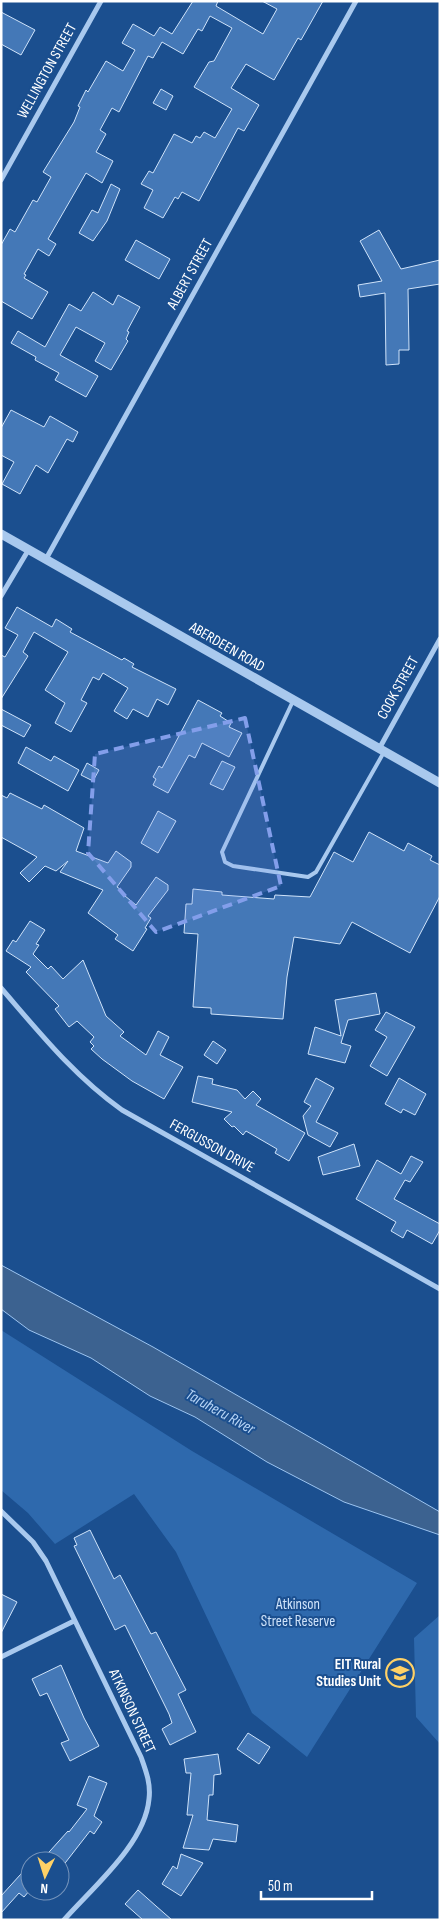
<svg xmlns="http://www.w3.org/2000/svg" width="441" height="1921" font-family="'Sofia Sans Condensed',sans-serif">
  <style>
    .green { fill: #2e69ad }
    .water { fill: #3c6290; stroke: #9cc4f0 }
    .building { fill: #4478b7; stroke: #cfe3fa }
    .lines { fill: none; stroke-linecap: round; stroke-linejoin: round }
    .service { stroke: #a9c9ee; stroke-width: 4 }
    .minor { stroke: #a9c9ee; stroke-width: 5 }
    .tertiary { stroke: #a9c9ee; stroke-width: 9 }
    .marked { fill: #839eea; fill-opacity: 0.2; stroke: #839eea; stroke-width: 4; stroke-dasharray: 10 6; stroke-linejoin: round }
    .labels { text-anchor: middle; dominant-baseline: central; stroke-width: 4; stroke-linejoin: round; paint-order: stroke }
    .street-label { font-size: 15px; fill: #fff; stroke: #1b4f8f }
    .park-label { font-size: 15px; fill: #cfe3fa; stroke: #1b4f8f }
    .poi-label { font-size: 15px; font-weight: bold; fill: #fff; stroke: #1b4f8f; text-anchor: end }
    .water-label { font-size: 16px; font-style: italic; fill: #b5d3f5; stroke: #1b4f8f }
  </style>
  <rect width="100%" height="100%" fill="#1b4f8f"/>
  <path class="green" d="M1,1330L192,1451L417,1583L307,1757L252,1713L176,1552L134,1494L55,1544L28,1513L1,1490Z
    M440,1615V1744L416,1717L414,1638Z"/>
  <path class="water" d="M1,1265L153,1347L440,1512V1535L344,1502L267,1462L195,1417L150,1396L91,1358L29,1330L1,1309Z"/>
  <path class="building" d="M193,1H218L216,6L263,34L277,9L262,1H323L301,40L298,38L274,80L246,64L231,88L259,105L244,131L238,128L199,201L182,192L178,199L175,197L163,218L144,208L153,190L141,184L149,171L153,173L174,134L192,143L196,136L200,138L204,132L215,138L232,109L194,87L209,62L214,61L232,28L210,16L202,31L198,29L183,54L162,42L153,58L148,56L119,112L112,108L100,130L106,134L96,152L113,161L102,183L86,173L48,239L56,244L49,256L38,249L24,274L26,275L24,278L48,292L32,319L1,301V245L10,229L15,232L33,200L37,202L51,177L43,172L74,122L80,107L78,106L86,90L88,92L106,61L123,71L135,50L122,43L133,24L154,36L160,27L172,34Z
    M1,12L35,30L21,55L1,44Z
    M161,89L173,96L166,110L153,103Z
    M111,184L120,189L107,221L93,241L79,233L92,210L98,213Z
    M379,230L401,269L440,260V284L408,289L409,350H399V364L386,365L385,293L360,297L358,285L382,281L360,241Z
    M136,240L170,259L159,279L125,260Z
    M93,292L113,305L118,295L140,307L127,331L129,332L126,339L128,341L111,370L95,361L105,343L76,327L60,355L98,376L86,397L55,380L59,373L35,360L36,357L11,343L18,331L45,347L69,304L81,311Z
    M11,410L44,427L50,416L78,432L73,442L67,439L48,473L36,465L20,494L2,484L14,462L1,455V428Z
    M17,607L52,627L56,619L72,629L70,632L122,660L124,658L134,664L132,667L176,689L168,705L157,699L148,717L133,709L127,719L114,711L128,688L103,673L99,680L93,677L81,700L87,703L71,732L55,723L65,703L45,690L68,652L34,632L23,652L28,656L1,699V655L5,657L18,635L5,628Z
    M198,700L222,713L220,716L231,723L229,727L242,733L229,757L202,743L195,758L189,755L168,793L153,785L156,779L153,777L159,766L162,768Z
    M1,709L31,725L24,737L1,725Z
    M26,747L51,761L54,756L79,770L68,791L18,763Z
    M222,761L235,767L223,790L210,784Z
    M87,763L99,770L93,781L81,775Z
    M10,793L42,809L44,805L84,828L76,851L108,863L116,851L131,862V867L117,887L120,889L119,891L136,905L156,877L168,885V890L148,916L151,918L145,928L147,929L133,951L115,939L118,935L88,913L103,890L60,872L68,861L56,871L45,866L29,882L20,873L37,857L1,837V795L7,798Z
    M158,811L176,821L158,853L141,843Z
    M369,832L404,851L408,843L432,856L430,860L440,865V896L410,953L352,922L340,944L294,937L287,977L283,1019L211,1014V1008L193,1007L198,934L184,933L186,904H192L193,889L222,892V895L274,899L275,895L310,897L334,852L353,862Z
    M30,921L45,930L36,944L39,945L33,954L48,969L51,966L63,979L83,960L106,1016L124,1032L120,1036L146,1055L158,1031L169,1037L160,1055L183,1067L164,1099L132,1081L102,1059L91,1049L94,1046L90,1042L94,1037L77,1021L69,1027L55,1009L59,1006L26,972L31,967L6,951L13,940L16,942Z
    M376,993L380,1014L348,1020L341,1043L351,1046L345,1063L308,1054L315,1027L341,1036L335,1000Z
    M386,1012L415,1027L387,1076L370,1066L387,1037L375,1030Z
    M213,1041L226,1050L217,1064L204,1055Z
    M198,1076L213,1079L212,1084L237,1090L245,1099L253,1091L261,1099L256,1105L305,1133L289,1161L275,1153L277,1149L246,1131L243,1135L234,1126L232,1127L224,1119L232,1112L192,1102Z
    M316,1078L334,1088L316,1122L338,1133L330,1147L308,1135L303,1116L311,1106L304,1102Z
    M399,1078L426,1094L415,1115L403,1109L401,1113L385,1104Z
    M354,1144L360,1166L323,1175L318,1157Z
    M411,1156L423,1162L410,1182L405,1180L394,1199L440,1224V1230L432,1244L407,1230L403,1238L391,1231L396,1222L356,1199L377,1160L401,1174Z
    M90,1530L114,1579L120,1575L151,1634L156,1632L186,1690L178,1694L196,1732L170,1745L162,1729L172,1723L169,1714L125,1625L115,1630L74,1546L77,1545L74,1538Z
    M1,1594L17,1602L1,1633Z
    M61,1665L84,1718L99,1746L70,1761L61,1743L69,1740L47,1693L40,1696L32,1679Z
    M248,1733L270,1747L259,1764L237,1749Z
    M218,1754L221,1774L214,1775L213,1795H209L207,1820L238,1825L236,1842L213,1839L209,1850L183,1848L193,1815H187L191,1773H186L184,1759Z
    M89,1776L107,1783L94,1816L102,1822L94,1834L90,1831L62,1867L60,1861H41L68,1831L69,1832L87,1809L77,1805Z
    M181,1854L203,1863L181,1896L162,1884L173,1866L177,1869Z
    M30,1864V1890L24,1897L19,1893L1,1913V1896Z
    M138,1890L156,1906L172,1920H143L125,1904Z"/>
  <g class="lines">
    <path class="service" d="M293,701L222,852L225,862L233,866L308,877L316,872L384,752"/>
    <path class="minor" d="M1,180L101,1
      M46,559L356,1
      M1,596L29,549
      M379,749L440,639
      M1,988C39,1032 74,1076 122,1110L440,1289
      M1,1511L33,1542L46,1561L141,1757C146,1771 151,1784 149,1799C145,1844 93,1887 64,1920
      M1,1657L74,1621"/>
    <path class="tertiary" d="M1,534L440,783"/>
  </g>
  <path class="marked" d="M245,718L281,886L156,932L88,853L95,754Z"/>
  <defs>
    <symbol id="university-ring" viewBox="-11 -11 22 22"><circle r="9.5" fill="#1b4f8f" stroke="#ffd166" stroke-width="1.5"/><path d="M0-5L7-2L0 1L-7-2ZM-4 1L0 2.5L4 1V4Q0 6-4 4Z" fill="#ffd166"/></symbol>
  </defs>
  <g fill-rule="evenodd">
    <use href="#university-ring" x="384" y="1657" width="32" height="32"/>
  </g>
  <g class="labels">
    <g class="street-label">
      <text transform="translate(47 71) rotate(-61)">WELLINGTON STREET</text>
      <text transform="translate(190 274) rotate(-61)">ALBERT STREET</text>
      <text transform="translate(227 647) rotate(30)">ABERDEEN ROAD</text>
      <text transform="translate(398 688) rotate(-61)">COOK STREET</text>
      <text transform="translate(212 1146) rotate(29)">FERGUSSON DRIVE</text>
      <text transform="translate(132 1711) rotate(65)">ATKINSON STREET</text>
    </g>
    <g class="park-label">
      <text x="298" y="1604">Atkinson<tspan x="298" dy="17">Street Reserve</tspan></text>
    </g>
    <g class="poi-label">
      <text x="381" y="1664">EIT Rural<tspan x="381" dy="17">Studies Unit</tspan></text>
    </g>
    <g class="water-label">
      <text transform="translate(220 1412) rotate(29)">Taruheru River</text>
    </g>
  </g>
  <rect width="441" height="1921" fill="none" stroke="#ffffff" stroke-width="5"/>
  <g transform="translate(45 1876) rotate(184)"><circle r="24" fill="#1b4f8f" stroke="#7695bc"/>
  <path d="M0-4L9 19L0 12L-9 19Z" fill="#ffd166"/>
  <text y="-8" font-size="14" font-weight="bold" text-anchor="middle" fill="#ffffff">N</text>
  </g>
  <path d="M261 1891v8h111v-8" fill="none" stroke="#ffffff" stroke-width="2.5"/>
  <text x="268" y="1891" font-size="15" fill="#ffffff" stroke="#1b4f8f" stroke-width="4" paint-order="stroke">50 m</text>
</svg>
